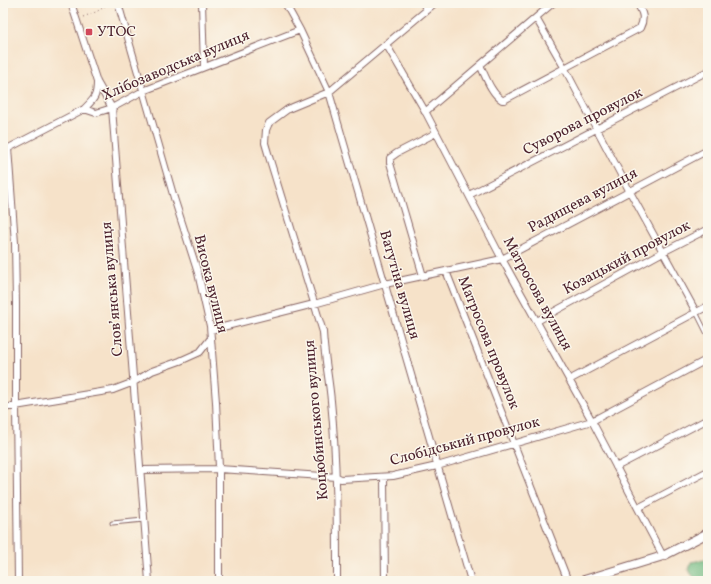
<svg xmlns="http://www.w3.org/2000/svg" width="711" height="584" font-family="Vollkorn,serif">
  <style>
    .forest { fill: #71ba81; stroke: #5e6c56 }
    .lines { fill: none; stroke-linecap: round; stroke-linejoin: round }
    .service-casing { stroke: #866362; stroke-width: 5 }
    .minor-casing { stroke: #866362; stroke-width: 8 }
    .tertiary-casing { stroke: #866362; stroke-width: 10 }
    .path { stroke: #866362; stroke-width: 1; stroke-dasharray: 1 3; stroke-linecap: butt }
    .service { stroke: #fff; stroke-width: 3 }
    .minor { stroke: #fff; stroke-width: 6 }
    .tertiary { stroke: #fff; stroke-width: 8 }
    .poi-dot { fill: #d1495b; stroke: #fbf7ec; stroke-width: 1.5 }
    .labels { text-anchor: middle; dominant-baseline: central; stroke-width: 3; stroke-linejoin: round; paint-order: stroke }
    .poi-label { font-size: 15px; fill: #4a1f2b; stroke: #fbf7ec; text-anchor: start }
    .street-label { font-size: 15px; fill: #4a1f2b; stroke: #fbf7ec }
  </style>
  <rect width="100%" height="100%" fill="#fbf7ec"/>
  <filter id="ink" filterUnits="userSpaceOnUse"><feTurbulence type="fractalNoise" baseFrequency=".025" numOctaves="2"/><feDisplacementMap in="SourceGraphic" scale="8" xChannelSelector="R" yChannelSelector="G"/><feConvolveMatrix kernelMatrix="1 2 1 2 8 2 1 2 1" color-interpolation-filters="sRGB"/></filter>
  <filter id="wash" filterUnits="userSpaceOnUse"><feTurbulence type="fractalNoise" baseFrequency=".012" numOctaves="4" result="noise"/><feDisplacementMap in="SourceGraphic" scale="16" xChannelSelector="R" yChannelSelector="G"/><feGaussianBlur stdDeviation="0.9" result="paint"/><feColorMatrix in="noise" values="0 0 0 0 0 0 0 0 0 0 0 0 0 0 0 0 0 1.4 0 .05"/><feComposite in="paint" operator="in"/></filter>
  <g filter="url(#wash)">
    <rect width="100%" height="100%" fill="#f6e2c9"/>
    <path class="forest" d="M708,559V581H697L688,570L691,562Z"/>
  </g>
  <g filter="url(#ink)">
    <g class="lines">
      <defs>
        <path id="service" d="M696,312L708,336
          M112,523L144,520"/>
        <path id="minor" d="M71,3L97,82L112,108L149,581
          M118,3L174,198L198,273L210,326L216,402L219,468V581
          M202,3L204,67
          M285,3L300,30L329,92L471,581
          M423,3L427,10
          M536,18L564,67L630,192L696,312
          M386,44L425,111L502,259L592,421L663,556
          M480,65C486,77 491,93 502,100H504L640,28C645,18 643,13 637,3
          M84,109L96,113L112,108L143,91L300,30
          M425,112L553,3
          M8,148L15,243L16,303V406L18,581
          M3,151L84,109C94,99 97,97 97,82
          M469,195L708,71
          M446,271L568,581
          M423,276L390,163V158L397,153L436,133
          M537,321L663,252L708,229
          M211,330L314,304L385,284L502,259L708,150
          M569,380L708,306
          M3,408L113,390L134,382L152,371L180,361L200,352L211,338
          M616,467L708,419
          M141,470L219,469L337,477L341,479L393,476L437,466L592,421L708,359
          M384,477L385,581
          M638,508L708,471
          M337,581C337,521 337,461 331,401C329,378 324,355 323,332L270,160L265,143L266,130L269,123L288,109L329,92L435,3"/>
        <path id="tertiary" d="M581,581L663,556L708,533"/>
      </defs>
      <use href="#service" class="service-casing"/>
      <use href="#minor" class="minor-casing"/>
      <use href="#tertiary" class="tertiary-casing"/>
      <path class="path" d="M83,17C93,13 101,11 108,3"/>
      <use href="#service" class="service"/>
      <use href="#minor" class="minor"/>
      <use href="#tertiary" class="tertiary"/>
    </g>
  </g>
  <rect class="poi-dot" x="85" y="28" width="8" height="8" rx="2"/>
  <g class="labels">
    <g class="poi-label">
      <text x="97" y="32">УТОС</text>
    </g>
    <g class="street-label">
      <text transform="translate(176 66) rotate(-23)">Хлібозаводська вулиця</text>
      <text transform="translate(583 122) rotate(-27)">Суворова провулок</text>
      <text transform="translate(583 201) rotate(-28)">Радищева вулиця</text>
      <text transform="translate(627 258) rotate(-28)">Козацький провулок</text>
      <text transform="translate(210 284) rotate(76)">Висока вулиця</text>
      <text transform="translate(399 285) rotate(74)">Ватутіна вулиця</text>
      <text transform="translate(113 289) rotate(-95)">Слов’янська вулиця</text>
      <text transform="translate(537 294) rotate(61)">Матросова вулиця</text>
      <text transform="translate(488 343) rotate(68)">Матросова провулок</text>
      <text transform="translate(317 420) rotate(-95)">Коцюбинського вулиця</text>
      <text transform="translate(465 442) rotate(-15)">Слобідський провулок</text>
    </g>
  </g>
  <rect width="711" height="584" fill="none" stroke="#fbf7ec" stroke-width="16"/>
</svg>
